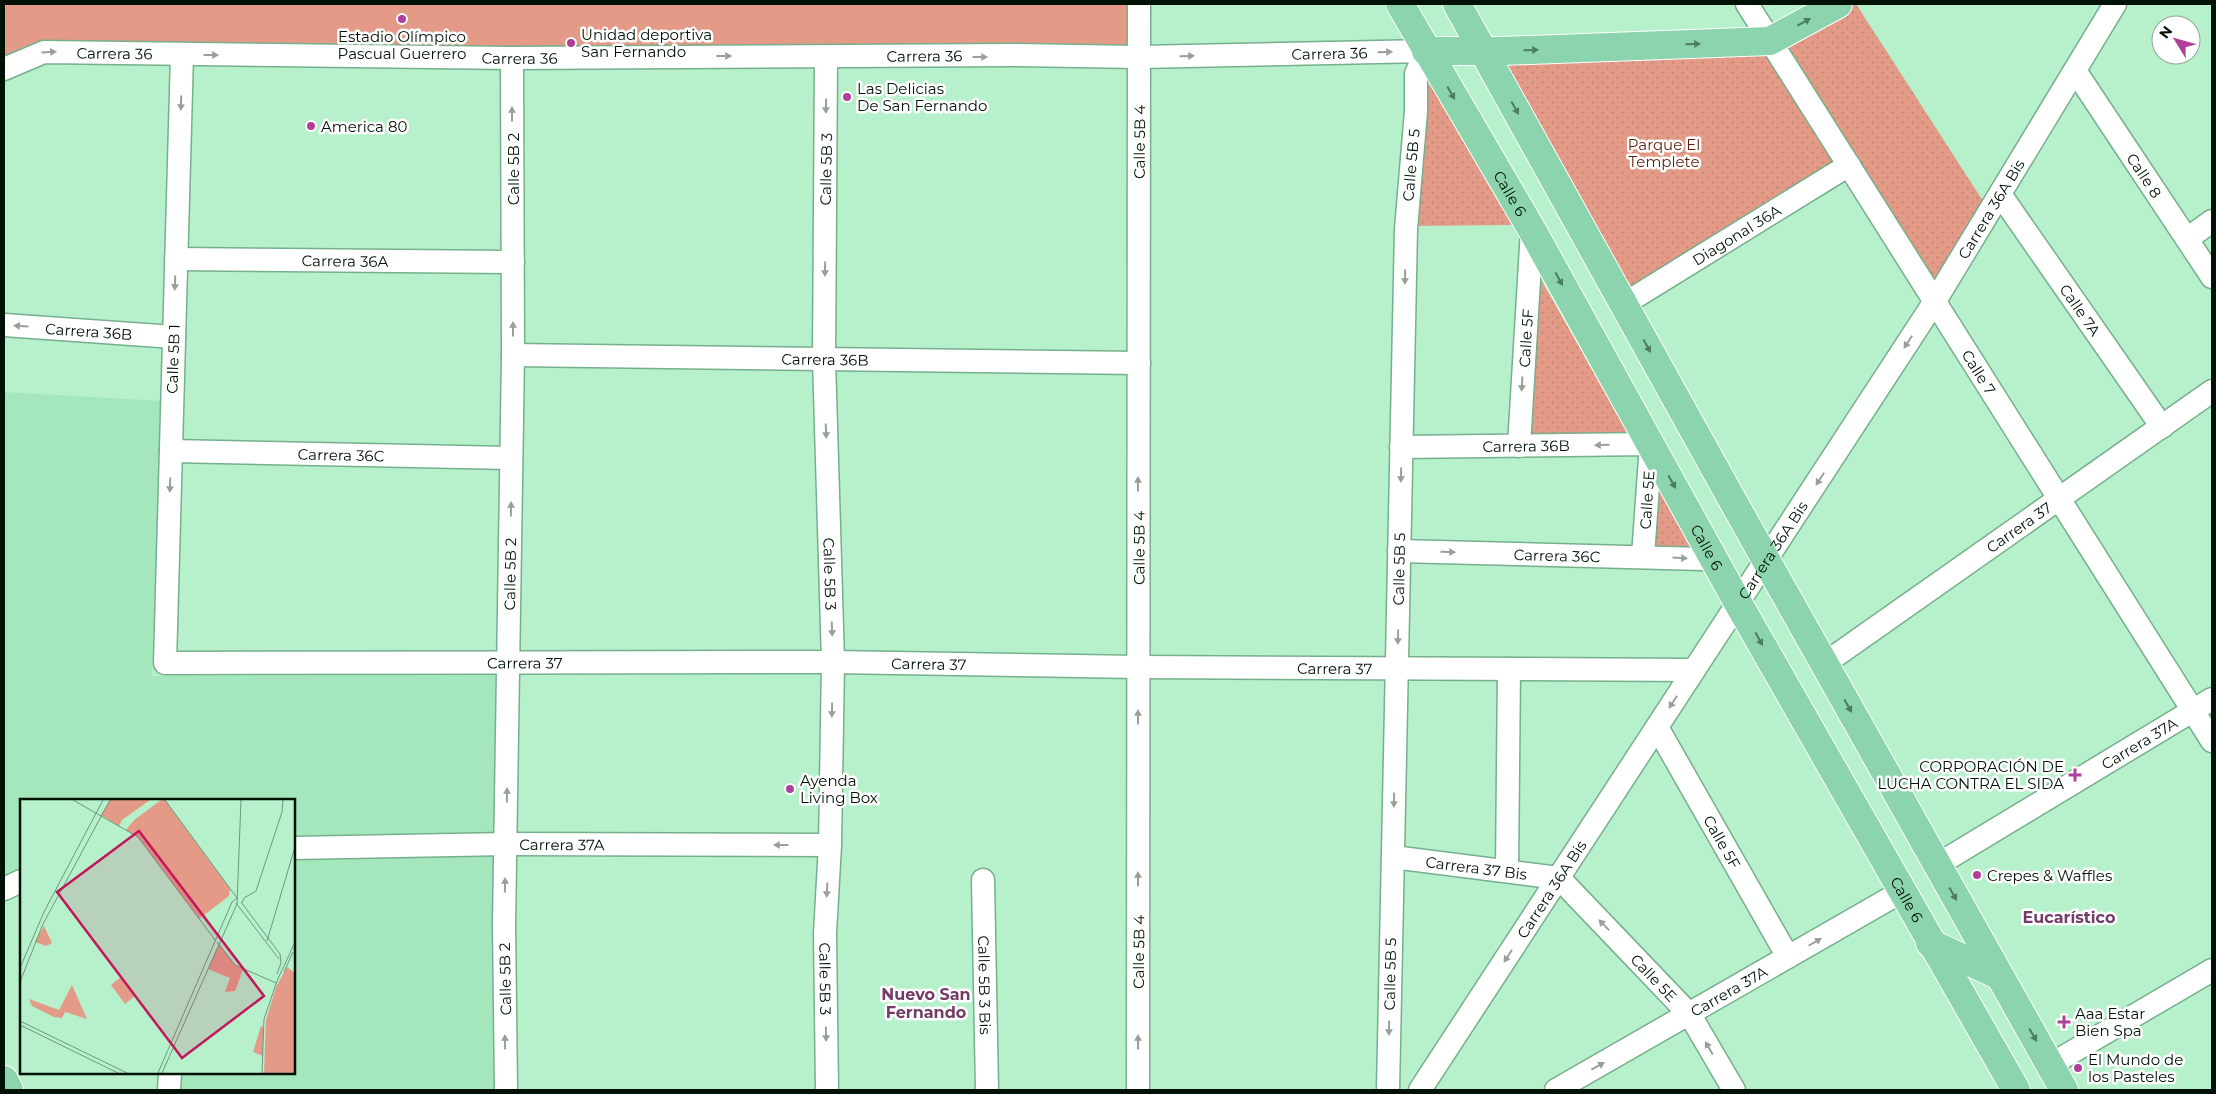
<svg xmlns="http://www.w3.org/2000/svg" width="2216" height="1094" font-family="Montserrat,sans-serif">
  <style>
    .built { fill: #a5e7bc }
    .grass { fill: url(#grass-dots) }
    .pitch { fill: #e39b87 }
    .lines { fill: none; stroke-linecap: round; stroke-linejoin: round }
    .minor-casing { stroke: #76af8c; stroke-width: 25 }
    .major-casing { stroke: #fff; stroke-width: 30 }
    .minor { stroke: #fff; stroke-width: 22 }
    .major { stroke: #8bd4ae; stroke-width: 28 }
    .oneway { fill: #4c7d62 }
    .oneway2 { fill: #99a09b }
    .poi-dot { fill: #b03f9a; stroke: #fff; stroke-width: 2 }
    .labels { text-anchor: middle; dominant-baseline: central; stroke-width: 5; stroke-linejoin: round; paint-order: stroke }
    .poi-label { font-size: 15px; fill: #001206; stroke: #fff; text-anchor: start }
    .street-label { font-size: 15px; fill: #001206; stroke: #fff }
    .park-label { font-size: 15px; fill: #601f0c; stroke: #fff }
    .neighbourhood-label { font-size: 16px; font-weight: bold; fill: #743b67; stroke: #fff }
    .inset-road { fill: none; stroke: #6d987c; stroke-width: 1 }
    .view { fill: #c2185b; fill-opacity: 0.15; stroke: #c2185b; stroke-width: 2.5 }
    .inset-edge { fill: none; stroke: #001206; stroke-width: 2.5 }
  </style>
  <defs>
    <pattern id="grass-dots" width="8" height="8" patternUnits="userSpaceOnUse" patternTransform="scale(1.25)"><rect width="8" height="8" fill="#e39b87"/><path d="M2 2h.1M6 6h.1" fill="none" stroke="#c18473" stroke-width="1.8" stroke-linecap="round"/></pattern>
  </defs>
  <rect width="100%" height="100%" fill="#b6f1cb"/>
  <path class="built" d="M4,392L162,401L152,676L499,674L495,836L294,837V800H21V870L4,878Z
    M506,844V1090H169L170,1073H294V848Z"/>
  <path class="grass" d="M1838,4H1856L1983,201L1935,301L1849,165L1624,304L1494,70L1502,51L1770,41Z
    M1433,84L1512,225L1410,226L1422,86Z
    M1539,276L1629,435L1522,443Z
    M1654,474L1698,557L1646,553Z"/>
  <path class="pitch" d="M4,4H1139V57L44,52L4,69Z"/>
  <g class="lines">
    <defs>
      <g id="minor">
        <path id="s1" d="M1747,4L2212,741"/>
        <path id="s2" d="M182,55L165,663L833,662L1138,667L1694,670"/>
        <path id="s3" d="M826,58L824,359L833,662L830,845L825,933L827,1090"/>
        <path id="s4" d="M4,69L44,52L512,58L1014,55L1139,57L1426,51L1416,74V111L1406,229L1388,1090"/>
        <path id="s5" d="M2076,72L2212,277"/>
        <path id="s6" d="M2000,194L2162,427"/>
        <path d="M2187,239L2212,221"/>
        <path id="s7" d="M176,259L513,262"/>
        <path id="s8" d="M1624,304L1849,165"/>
        <path id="s9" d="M4,325L174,337"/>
        <path id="s10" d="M513,355L1139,363"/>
        <path id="s11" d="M1519,446L1532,230"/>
        <path id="s12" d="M1401,447L1651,444L1643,556"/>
        <path id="s13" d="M171,451L511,458"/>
        <path id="s14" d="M1399,551L1702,559L1713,558"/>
        <path id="s15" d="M1824,664L2212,391"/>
        <path id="s16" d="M1657,727L1788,957"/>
        <path id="s17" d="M294,848L506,844L830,845"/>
        <path id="s18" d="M1393,857L1559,878L1690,1015L1734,1090"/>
        <path id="s19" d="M1937,865L2212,699"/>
        <path d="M1507,870L1509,669"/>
        <path id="s20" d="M983,880L987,1090"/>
        <path d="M4,889L21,881"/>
        <path d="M2050,1065L2212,970"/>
        <path d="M169,1090L170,1073"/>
        <path id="s21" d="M506,1090L504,925L513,355L512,58"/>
        <path id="s22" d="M1138,1090L1139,4"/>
        <path id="s23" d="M1420,1090L1935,301L2115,4"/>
        <path id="s24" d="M1556,1090L1901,892"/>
      </g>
      <g id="major">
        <path id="s25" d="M1400,4L1532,230L1738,603L2016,1090"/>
        <path d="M1457,4L1739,512L2064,1090"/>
        <path d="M1426,51H1502L1770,41L1838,4"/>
        <path d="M1930,943L1998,975"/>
        <path d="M4,1080L9,1090"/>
      </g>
    </defs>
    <use href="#minor" class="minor-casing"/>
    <use href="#major" class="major-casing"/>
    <use href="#minor" class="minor"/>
    <use href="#major" class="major"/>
  </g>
  <defs><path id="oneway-solid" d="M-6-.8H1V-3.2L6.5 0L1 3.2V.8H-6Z" transform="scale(1.25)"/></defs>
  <g class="oneway">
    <use href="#oneway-solid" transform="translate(1804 22) rotate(-29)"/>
    <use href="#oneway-solid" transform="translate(1693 44) rotate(-2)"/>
    <use href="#oneway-solid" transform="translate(1531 50) rotate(-2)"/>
    <use href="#oneway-solid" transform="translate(1451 93) rotate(60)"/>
    <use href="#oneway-solid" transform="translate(1515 108) rotate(61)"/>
    <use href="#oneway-solid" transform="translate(1559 279) rotate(61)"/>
    <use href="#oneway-solid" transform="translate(1647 346) rotate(61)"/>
    <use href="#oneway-solid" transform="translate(1672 482) rotate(61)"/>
    <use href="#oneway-solid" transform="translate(1759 639) rotate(61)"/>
    <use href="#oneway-solid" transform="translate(1848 706) rotate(61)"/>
    <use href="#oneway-solid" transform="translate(1953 894) rotate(61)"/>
    <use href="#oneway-solid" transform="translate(2033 1035) rotate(60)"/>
  </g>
  <g class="oneway2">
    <use href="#oneway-solid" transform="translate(49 52) rotate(-4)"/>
    <use href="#oneway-solid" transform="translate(1385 52) rotate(-1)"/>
    <use href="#oneway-solid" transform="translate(211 55)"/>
    <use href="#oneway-solid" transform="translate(724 56)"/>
    <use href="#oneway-solid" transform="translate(1187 56) rotate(-1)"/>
    <use href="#oneway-solid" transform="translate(980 57)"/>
    <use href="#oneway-solid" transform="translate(181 103) rotate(92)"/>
    <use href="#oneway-solid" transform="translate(826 106) rotate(91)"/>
    <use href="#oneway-solid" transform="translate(512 114) rotate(-90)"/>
    <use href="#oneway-solid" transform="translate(825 269) rotate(91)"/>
    <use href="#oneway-solid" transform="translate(1405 277) rotate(91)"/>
    <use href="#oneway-solid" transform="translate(175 283) rotate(92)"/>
    <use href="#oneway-solid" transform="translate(21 326) rotate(-176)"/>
    <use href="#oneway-solid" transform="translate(513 329) rotate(-90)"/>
    <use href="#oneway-solid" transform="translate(1908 342) rotate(123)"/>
    <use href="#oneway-solid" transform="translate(1522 384) rotate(93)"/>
    <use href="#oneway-solid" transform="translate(826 431) rotate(88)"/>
    <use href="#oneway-solid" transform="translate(1602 445) rotate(179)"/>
    <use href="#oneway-solid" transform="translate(1401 475) rotate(91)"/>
    <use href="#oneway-solid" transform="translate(1820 479) rotate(123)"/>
    <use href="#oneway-solid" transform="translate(1138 484) rotate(-90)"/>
    <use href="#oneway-solid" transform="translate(170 485) rotate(92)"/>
    <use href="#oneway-solid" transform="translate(511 509) rotate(-89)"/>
    <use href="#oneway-solid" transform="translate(1448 552) rotate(1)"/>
    <use href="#oneway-solid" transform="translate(1680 558) rotate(3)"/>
    <use href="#oneway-solid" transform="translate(832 629) rotate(88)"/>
    <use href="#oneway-solid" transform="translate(1398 637) rotate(91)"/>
    <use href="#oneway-solid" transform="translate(1673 702) rotate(123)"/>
    <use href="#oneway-solid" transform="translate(832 710) rotate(91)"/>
    <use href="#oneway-solid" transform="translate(1138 717) rotate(-90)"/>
    <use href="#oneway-solid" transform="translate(507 795) rotate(-89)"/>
    <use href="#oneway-solid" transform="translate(1394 800) rotate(91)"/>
    <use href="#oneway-solid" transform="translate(781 845) rotate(-180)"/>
    <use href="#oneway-solid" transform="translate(1138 879) rotate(-90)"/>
    <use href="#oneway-solid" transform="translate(505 885) rotate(-89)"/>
    <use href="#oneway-solid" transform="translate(827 890) rotate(93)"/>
    <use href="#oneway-solid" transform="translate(1604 925) rotate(-134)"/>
    <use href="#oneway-solid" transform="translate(1815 942) rotate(-30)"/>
    <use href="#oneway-solid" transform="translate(1508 956) rotate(123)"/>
    <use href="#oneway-solid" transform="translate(1389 1028) rotate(91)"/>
    <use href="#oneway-solid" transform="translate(826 1034) rotate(89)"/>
    <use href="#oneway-solid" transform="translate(505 1042) rotate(-91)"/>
    <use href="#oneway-solid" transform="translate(1138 1042) rotate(-90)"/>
    <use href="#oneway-solid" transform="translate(1709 1048) rotate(-120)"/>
    <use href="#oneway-solid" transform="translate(1598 1066) rotate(-29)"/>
  </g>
  <g class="poi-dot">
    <circle cx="402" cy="19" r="5"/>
    <circle cx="571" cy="43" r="5"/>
    <circle cx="847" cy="97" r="5"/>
    <circle cx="311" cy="126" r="5"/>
    <path d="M2072.5 767.5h5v5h5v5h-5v5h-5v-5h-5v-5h5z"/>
    <circle cx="790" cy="789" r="5"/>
    <circle cx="1977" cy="875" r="5"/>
    <path d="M2061.5 1014.5h5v5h5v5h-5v5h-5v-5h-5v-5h5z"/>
    <circle cx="2078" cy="1068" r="5"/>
  </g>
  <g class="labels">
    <g class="poi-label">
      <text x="581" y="34">Unidad deportiva<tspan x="581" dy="17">San Fernando</tspan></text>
      <text x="402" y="36" text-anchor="middle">Estadio Olímpico<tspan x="402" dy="17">Pascual Guerrero</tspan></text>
      <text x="857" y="88">Las Delicias<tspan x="857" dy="17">De San Fernando</tspan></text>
      <text x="321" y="126">America 80</text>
      <text x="2064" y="766" text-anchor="end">CORPORACIÓN DE<tspan x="2064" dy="17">LUCHA CONTRA EL SIDA</tspan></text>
      <text x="800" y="780">Ayenda<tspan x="800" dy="17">Living Box</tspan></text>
      <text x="1987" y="875">Crepes &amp; Waffles</text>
      <text x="2075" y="1013">Aaa Estar<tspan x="2075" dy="17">Bien Spa</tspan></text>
      <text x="2088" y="1059">El Mundo de<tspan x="2088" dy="17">los Pasteles</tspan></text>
    </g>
    <g class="street-label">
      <text stroke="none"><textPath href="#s4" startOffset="114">Carrera 36</textPath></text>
      <text stroke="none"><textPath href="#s4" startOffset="1329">Carrera 36</textPath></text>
      <text stroke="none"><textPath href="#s4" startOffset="519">Carrera 36</textPath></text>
      <text stroke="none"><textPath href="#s4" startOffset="924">Carrera 36</textPath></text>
      <text stroke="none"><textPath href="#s22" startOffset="948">Calle 5B 4</textPath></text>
      <text transform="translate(1411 165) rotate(-85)">Calle 5B 5</text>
      <text transform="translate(513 169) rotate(-90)">Calle 5B 2</text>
      <text transform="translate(826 169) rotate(-89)">Calle 5B 3</text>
      <text stroke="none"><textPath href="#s5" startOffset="124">Calle 8</textPath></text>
      <text stroke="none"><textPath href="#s25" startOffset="219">Calle 6</textPath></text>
      <text stroke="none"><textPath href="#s23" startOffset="1050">Carrera 36A Bis</textPath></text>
      <text stroke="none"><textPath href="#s8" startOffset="132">Diagonal 36A</textPath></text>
      <text stroke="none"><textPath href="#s7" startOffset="169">Carrera 36A</textPath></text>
      <text stroke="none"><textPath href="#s6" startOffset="141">Calle 7A</textPath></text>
      <text stroke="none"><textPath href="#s9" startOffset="85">Carrera 36B</textPath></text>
      <text stroke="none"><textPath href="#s11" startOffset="108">Calle 5F</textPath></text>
      <text transform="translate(173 359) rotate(-88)">Calle 5B 1</text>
      <text stroke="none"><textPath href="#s10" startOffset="312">Carrera 36B</textPath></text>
      <text stroke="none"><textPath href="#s1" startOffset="435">Calle 7</textPath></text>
      <text stroke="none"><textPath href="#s12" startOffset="125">Carrera 36B</textPath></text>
      <text stroke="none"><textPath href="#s13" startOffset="170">Carrera 36C</textPath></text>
      <text transform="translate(1647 500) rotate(-86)">Calle 5E</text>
      <text stroke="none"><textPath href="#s15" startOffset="238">Carrera 37</textPath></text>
      <text stroke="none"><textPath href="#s22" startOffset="542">Calle 5B 4</textPath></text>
      <text stroke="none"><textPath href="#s25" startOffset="624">Calle 6</textPath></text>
      <text stroke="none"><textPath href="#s23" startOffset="645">Carrera 36A Bis</textPath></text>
      <text stroke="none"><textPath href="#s14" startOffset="158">Carrera 36C</textPath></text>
      <text transform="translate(1399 569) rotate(-89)">Calle 5B 5</text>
      <text stroke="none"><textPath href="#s21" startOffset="516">Calle 5B 2</textPath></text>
      <text stroke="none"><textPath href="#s3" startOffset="516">Calle 5B 3</textPath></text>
      <text stroke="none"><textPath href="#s2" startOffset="968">Carrera 37</textPath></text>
      <text stroke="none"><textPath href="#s2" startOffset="1372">Carrera 37</textPath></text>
      <text stroke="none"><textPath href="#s2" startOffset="1778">Carrera 37</textPath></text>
      <text stroke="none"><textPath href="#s19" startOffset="236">Carrera 37A</textPath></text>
      <text stroke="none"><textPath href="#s16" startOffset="132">Calle 5F</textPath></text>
      <text stroke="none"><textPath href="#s17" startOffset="268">Carrera 37A</textPath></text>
      <text stroke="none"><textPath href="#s18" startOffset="84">Carrera 37 Bis</textPath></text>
      <text stroke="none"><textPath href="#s23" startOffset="240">Carrera 36A Bis</textPath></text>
      <text stroke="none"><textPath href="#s25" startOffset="1029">Calle 6</textPath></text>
      <text stroke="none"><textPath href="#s22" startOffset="138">Calle 5B 4</textPath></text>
      <text transform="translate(1390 974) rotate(-89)">Calle 5B 5</text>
      <text stroke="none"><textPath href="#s18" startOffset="305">Calle 5E</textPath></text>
      <text transform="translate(505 979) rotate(-91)">Calle 5B 2</text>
      <text stroke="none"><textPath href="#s3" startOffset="921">Calle 5B 3</textPath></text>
      <text stroke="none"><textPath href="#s20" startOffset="105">Calle 5B 3 Bis</textPath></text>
      <text stroke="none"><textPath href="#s24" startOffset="199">Carrera 37A</textPath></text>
    </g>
    <g class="park-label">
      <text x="1664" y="144">Parque El<tspan x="1664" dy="17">Templete</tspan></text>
    </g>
    <g class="neighbourhood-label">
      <text x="2069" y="917">Eucarístico</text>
      <text x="926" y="994">Nuevo San<tspan x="926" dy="18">Fernando</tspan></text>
    </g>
  </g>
  <g transform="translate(20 799)">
    <rect width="275" height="275" fill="#b6f1cb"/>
    <path d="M90,1H130L102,21L99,27L81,16ZM24,127L32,144L26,147L15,143ZM199,145L215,166L223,170L215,192L205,193L210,179L188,170ZM101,178L115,197L105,205L91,186ZM52,186L67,220L45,213L42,219L34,218L12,207L9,200L39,211ZM241,227L243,228V257L233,253Z" fill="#e39b87"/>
    <path d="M141,1H145L210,90L209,97L179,120L118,38L106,31L114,21ZM267,168L275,174V274H244L246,221L256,188Z" fill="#e39b87"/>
    <path class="inset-road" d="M53,1L118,38L195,141M145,1L217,99M221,103L260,155L261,164L257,175M216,104L259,160M222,104L224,99L236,92L262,13L263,1M247,142L275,48M197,143L215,166L256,184M0,169L24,113L83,1M264,173L273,153M0,183L23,125L90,1M0,222L107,274M0,226L98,274M138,274L212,103L217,99M142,274L217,105L221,1M242,274L244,220L257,182L275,143"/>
    <path class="view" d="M119,32L244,197L162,259L37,93Z"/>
    <rect width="275" height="275" class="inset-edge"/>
  </g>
  <rect width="2216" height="1094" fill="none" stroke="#001206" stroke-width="10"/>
  <g transform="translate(2176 40) rotate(307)"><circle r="24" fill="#ffffff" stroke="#99a09b"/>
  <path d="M0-4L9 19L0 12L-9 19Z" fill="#b03f9a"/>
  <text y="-8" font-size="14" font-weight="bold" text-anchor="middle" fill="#001206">N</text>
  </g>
</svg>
